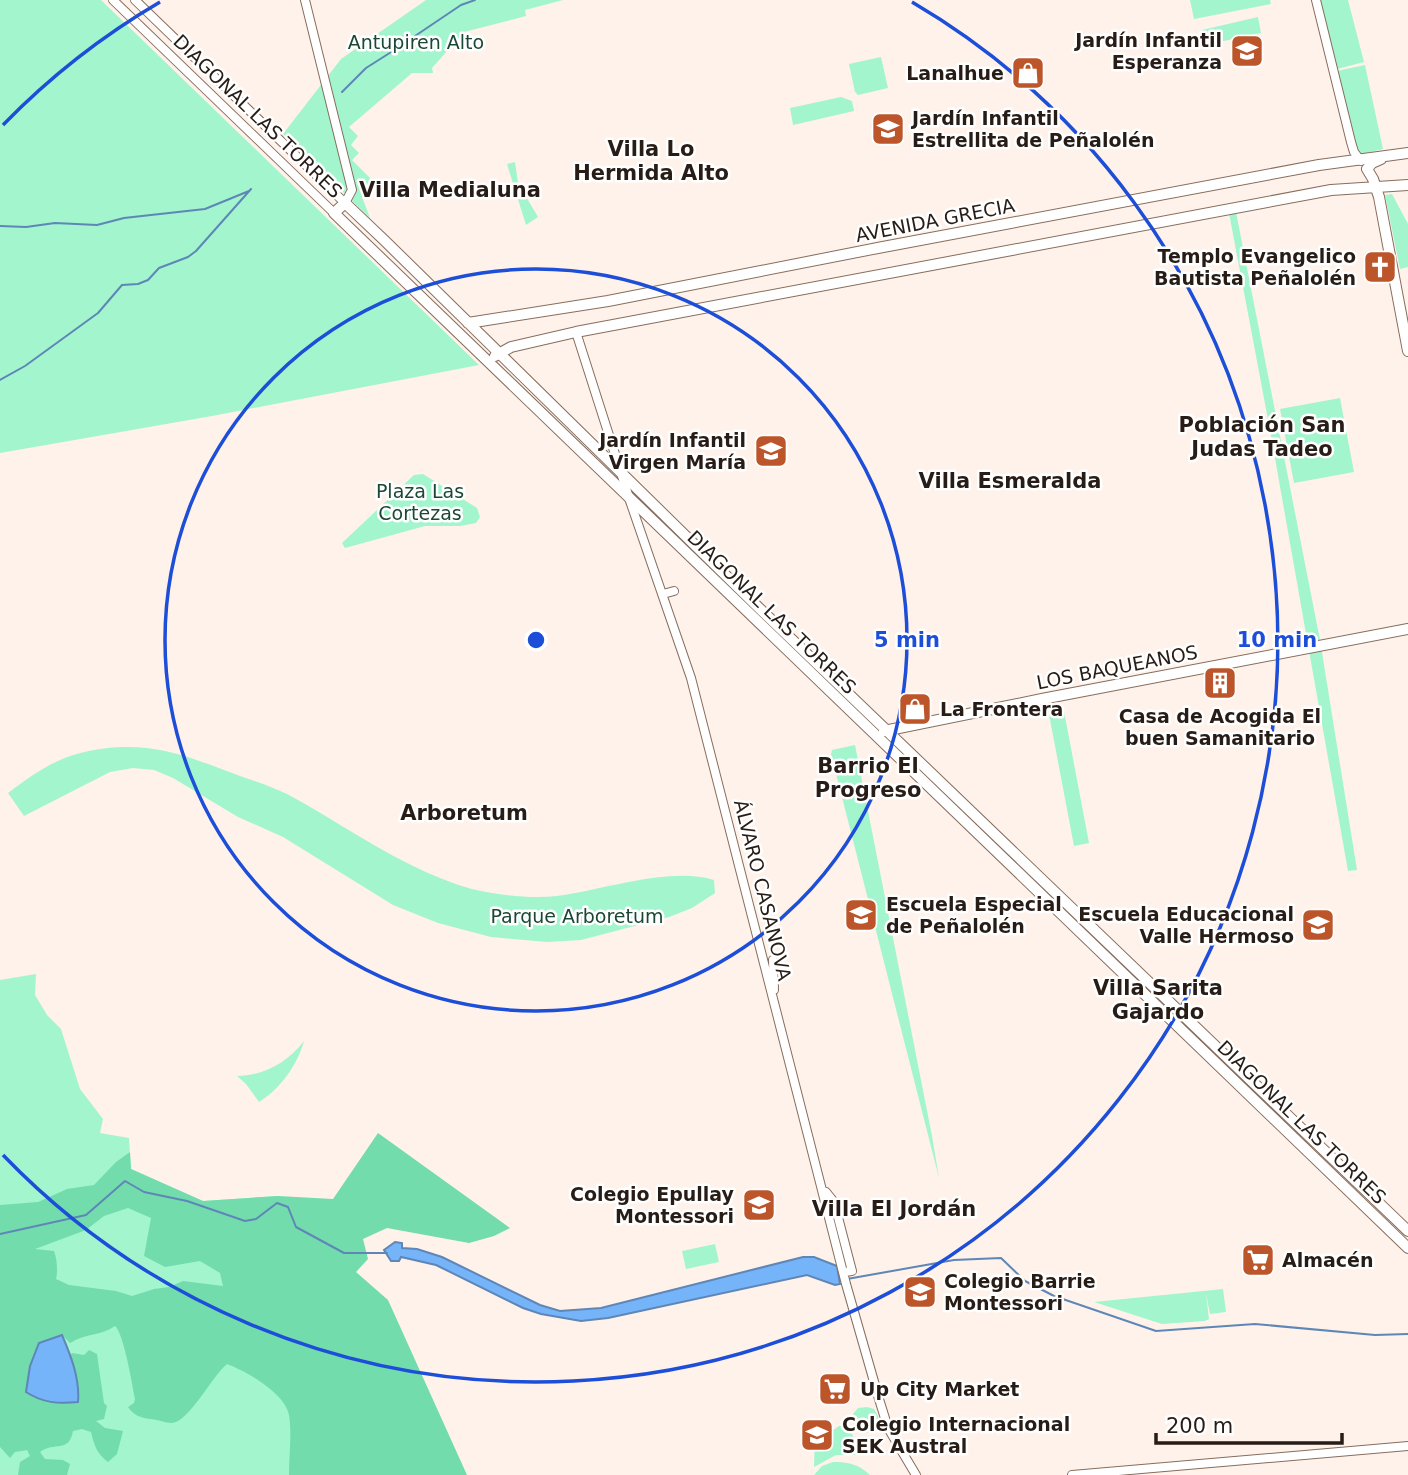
<svg xmlns="http://www.w3.org/2000/svg" width="1408" height="1475" font-family="'DejaVu Sans',sans-serif">
  <style>
    .green { fill: #a3f5ce }
    .forest { fill: #72dcad; fill-rule: evenodd }
    .water { fill: #76b4fa; stroke: #5e86b6; stroke-width: 2 }
    .lines { fill: none; stroke-linecap: round; stroke-linejoin: round }
    .stream { stroke: #5e86b6; stroke-width: 2 }
    .minor-casing { stroke: #876d5d; stroke-width: 10 }
    .major-casing { stroke: #876d5d; stroke-width: 12 }
    .minor { stroke: #fff; stroke-width: 8 }
    .major { stroke: #fff; stroke-width: 10 }
    .ring { fill: none; stroke: #1d4ed8; stroke-width: 3.5 }
    .labels { text-anchor: middle; dominant-baseline: central; stroke-width: 5; stroke-linejoin: round; paint-order: stroke }
    .poi-label { font-size: 19px; font-weight: bold; fill: #271c16; stroke: #fff; text-anchor: start }
    .park-label { font-size: 19px; fill: #1b4835; stroke: #fff }
    .street-label { font-size: 19px; fill: #271c16; stroke: #fff }
    .neighbourhood-label { font-size: 21px; font-weight: bold; fill: #271c16; stroke: #fff }
    .centre { fill: #1d4ed8; stroke: #fff; stroke-width: 3.5 }
    .ring-label { font-size: 21px; text-anchor: middle; font-weight: bold; fill: #1d4ed8; stroke: #fff; stroke-width: 5; stroke-linejoin: round; paint-order: stroke }
  </style>
  <rect width="100%" height="100%" fill="#fef2ea"/>
  <path class="green" d="M0,0H101L479,365L212,416L0,453Z
    M426,0H563L525,10L526,16L464,32L432,68L433,73H412L349,127L358,136L351,145L359,153L352,160L375,183L362,197L370,218L283,134L341,59Z
    M1190,0H1270L1271,4L1194,19Z
    M1319,0H1348L1364,62L1337,69Z
    M1258,17L1261,33L1205,45L1202,30Z
    M881,57L888,88L858,95L855,92L849,64Z
    M1365,65L1383,149L1358,155L1337,71Z
    M841,97L852,101L854,111L793,125L790,108Z
    M515,162L518,183L538,217L526,225L507,164Z
    M1392,194L1408,224V267L1400,269L1385,195Z
    M1236,212L1320,640L1357,870L1348,871L1270,430L1229,213Z
    M1340,398L1354,472L1294,483L1280,409Z
    M423,474L477,508L480,517L476,523L460,526H425L345,548L342,543L414,475Z
    M1063,706L1089,843L1074,846L1048,709Z
    M855,745L932,1136L939,1178L831,754L832,750Z
    M121,747C161,746 187,756 224,770C249,780 274,786 298,800C355,832 408,871 472,889C498,895 531,899 557,896C603,890 670,866 714,880L715,893L692,908L669,917L581,940L547,942L491,937L438,923L393,905L283,837L238,817L173,778L154,770L133,768L110,772L24,816L8,793C48,763 70,750 121,747Z
    M36,974L35,995L47,1015L61,1029L80,1089L103,1119L100,1133L129,1138L131,1169L203,1201L278,1196L417,1475H0V980Z
    M304,1041C297,1066 280,1089 259,1102L246,1084L237,1076C265,1075 287,1063 304,1041Z
    M715,1244L719,1262L686,1269L682,1251Z
    M1223,1289L1226,1312L1210,1314L1206,1294L1209,1319L1205,1321L1162,1324L1094,1302Z
    M867,1407L874,1409L878,1416L881,1430L864,1433L853,1414L858,1408Z
    M839,1426H850L858,1455H836L814,1467L815,1434L829,1433Z
    M833,1462C849,1462 858,1464 870,1475H814L822,1466Z"/>
  <path class="forest" d="M378,1133L510,1228L494,1236L469,1243L387,1228L363,1239L368,1259L356,1272L388,1300L467,1475H289C289,1456 292,1434 289,1415C285,1393 246,1371 227,1364C212,1376 189,1422 172,1423C165,1423 157,1419 150,1419C141,1418 133,1415 128,1407L134,1403L135,1399C132,1384 124,1334 115,1326C101,1336 86,1333 70,1343L62,1335L79,1393L70,1356L72,1353L84,1355L89,1350L97,1354L104,1403L107,1406L104,1419L96,1421L105,1428L123,1431L117,1454L108,1462C97,1454 94,1445 91,1432L82,1429L73,1431C69,1454 54,1441 40,1452L45,1459L63,1460L70,1464L67,1475H18L20,1462L30,1456L27,1450L15,1452L10,1458L0,1447V1205L38,1202L67,1189L94,1185L116,1162L130,1152L131,1169L203,1201L278,1196L333,1199ZM128,1208L151,1218L144,1256L165,1267L200,1261L220,1273L223,1286L183,1281L169,1287L154,1289L132,1296L116,1291L69,1285L56,1279C58,1271 57,1259 54,1251L35,1249L86,1230L104,1216Z"/>
  <path class="water" d="M395,1242L402,1243V1248L417,1249L442,1257L540,1305L560,1311L601,1308L803,1257H814L837,1266L840,1284L835,1285L807,1275L608,1318L581,1321L541,1314L523,1308L436,1265L401,1257L399,1261H391L384,1250Z
    M62,1335C71,1356 80,1379 78,1402C58,1404 43,1403 26,1392L30,1366L39,1343Z"/>
  <g class="lines">
    <path class="stream" d="M415,36L461,5L475,0
      M342,92L366,68L407,42
      M0,226L26,227L55,223L97,225L124,218L205,209L249,191
      M0,380L25,366L98,313L122,285L138,284L148,280L159,268L188,257L196,251L251,189
      M0,1234L86,1215L125,1181L144,1192L187,1201L245,1221L256,1219L277,1203L288,1207L296,1227L344,1253H387
      M847,1279L954,1260L1001,1258L1025,1281L1054,1296L1156,1331L1255,1324L1375,1335L1408,1334"/>
    <defs>
      <path id="minor" d="M113,0L334,213
        M135,0L345,203L352,190L305,0
        M1316,0L1351,142L1354,152L1361,161
        M576,332L630,501L691,678L846,1284L879,1399L888,1428L916,1475
        M663,594L674,591
        M773,960L774,990
        M826,1192L834,1202L852,1271L844,1272
        M1072,1475L1408,1446"/>
      <path id="major" d="M1381,159L1372,163L1367,169L1373,179L1379,197L1408,351
        M468,323L608,301L883,247L1319,165L1408,153
        M495,356L511,347L576,332L1331,190L1408,185
        M884,731L1042,699L1408,629
        M1408,1231L759,608L384,240L345,203L334,213L1408,1248"/>
    </defs>
    <use href="#minor" class="minor-casing"/>
    <use href="#major" class="major-casing"/>
    <use href="#minor" class="minor"/>
    <use href="#major" class="major"/>
  </g>
  <g class="ring">
    <circle cx="536" cy="640" r="371"/>
    <path d="M3 125A741 741 0 0 1 160 2M912 2A741 741 0 1 1 3 1155"/>
  </g>
  <defs>
    <symbol id="school-square" viewBox="-11 -11 22 22"><rect x="-9" y="-9" width="18" height="18" rx="4" fill="#bc552a" stroke="#fff"/><path d="M0-5L7-2L0 1L-7-2ZM-4 1L0 2.5L4 1V4Q0 6-4 4Z" fill="#fff"/></symbol>
    <symbol id="shop-square" viewBox="-11 -11 22 22"><rect x="-9" y="-9" width="18" height="18" rx="4" fill="#bc552a" stroke="#fff"/><path d="M-5-2.5h2.3a2.7 3.5 0 0 1 5.4 0H5L5.5 6h-11ZM-1.5-2.5h3a1.5 2.3 0 0 0-3 0Z" fill="#fff"/></symbol>
    <symbol id="church-square" viewBox="-11 -11 22 22"><rect x="-9" y="-9" width="18" height="18" rx="4" fill="#bc552a" stroke="#fff"/><path d="M-1.2-6h2.4v3.5h3.3v2.4h-3.3V6h-2.4V-.1h-3.3v-2.4h3.3Z" fill="#fff"/></symbol>
    <symbol id="building-square" viewBox="-11 -11 22 22"><rect x="-9" y="-9" width="18" height="18" rx="4" fill="#bc552a" stroke="#fff"/><path d="M-4-6H4V6H1V3H-1V6H-4ZM-2.5-4.3h1.7v1.8h-1.7ZM.8-4.3h1.7v1.8H.8ZM-2.5-1h1.7V.8h-1.7ZM.8-1h1.7V.8H.8Z" fill="#fff"/></symbol>
    <symbol id="supermarket-square" viewBox="-11 -11 22 22"><rect x="-9" y="-9" width="18" height="18" rx="4" fill="#bc552a" stroke="#fff"/><path d="M-6-5.5h2.5l.6 2H6L4.5 2H-2.5L-4.4-4H-6ZM-1.5 3.2a1.3 1.3 0 1 0 .1 0ZM3 3.2a1.3 1.3 0 1 0 .1 0Z" fill="#fff"/></symbol>
  </defs>
  <g fill-rule="evenodd">
    <use href="#school-square" x="1228" y="32" width="38" height="38"/>
    <use href="#shop-square" x="1009" y="54" width="38" height="38"/>
    <use href="#school-square" x="869" y="110" width="38" height="38"/>
    <use href="#church-square" x="1361" y="248" width="38" height="38"/>
    <use href="#school-square" x="752" y="432" width="38" height="38"/>
    <use href="#building-square" x="1201" y="664" width="38" height="38"/>
    <use href="#shop-square" x="896" y="690" width="38" height="38"/>
    <use href="#school-square" x="842" y="896" width="38" height="38"/>
    <use href="#school-square" x="1299" y="906" width="38" height="38"/>
    <use href="#school-square" x="740" y="1186" width="38" height="38"/>
    <use href="#supermarket-square" x="1239" y="1241" width="38" height="38"/>
    <use href="#school-square" x="901" y="1273" width="38" height="38"/>
    <use href="#supermarket-square" x="816" y="1370" width="38" height="38"/>
    <use href="#school-square" x="798" y="1416" width="38" height="38"/>
  </g>
  <g class="labels">
    <g class="poi-label">
      <text x="1222" y="40" text-anchor="end">Jardín Infantil<tspan x="1222" dy="22">Esperanza</tspan></text>
      <text x="1004" y="73" text-anchor="end">Lanalhue</text>
      <text x="912" y="118">Jardín Infantil<tspan x="912" dy="22">Estrellita de Peñalolén</tspan></text>
      <text x="1356" y="256" text-anchor="end">Templo Evangelico<tspan x="1356" dy="22">Bautista Peñalolén</tspan></text>
      <text x="746" y="440" text-anchor="end">Jardín Infantil<tspan x="746" dy="22">Virgen María</tspan></text>
      <text x="940" y="709">La Frontera</text>
      <text x="1220" y="716" text-anchor="middle">Casa de Acogida El<tspan x="1220" dy="22">buen Samanitario</tspan></text>
      <text x="886" y="904">Escuela Especial<tspan x="886" dy="22">de Peñalolén</tspan></text>
      <text x="1294" y="914" text-anchor="end">Escuela Educacional<tspan x="1294" dy="22">Valle Hermoso</tspan></text>
      <text x="734" y="1194" text-anchor="end">Colegio Epullay<tspan x="734" dy="22">Montessori</tspan></text>
      <text x="1282" y="1260">Almacén</text>
      <text x="944" y="1281">Colegio Barrie<tspan x="944" dy="22">Montessori</tspan></text>
      <text x="860" y="1389">Up City Market</text>
      <text x="842" y="1424">Colegio Internacional<tspan x="842" dy="22">SEK Austral</tspan></text>
    </g>
    <g class="park-label">
      <text x="416" y="42">Antupiren Alto</text>
      <text x="420" y="491">Plaza Las<tspan x="420" dy="22">Cortezas</tspan></text>
      <text x="577" y="916">Parque Arboretum</text>
    </g>
    <g class="street-label">
      <text transform="translate(258 116) rotate(44)">DIAGONAL LAS TORRES</text>
      <text transform="translate(935 220) rotate(-11)">AVENIDA GRECIA</text>
      <text transform="translate(772 612) rotate(44)">DIAGONAL LAS TORRES</text>
      <text transform="translate(1117 667) rotate(-11)">LOS BAQUEANOS</text>
      <text transform="translate(763 890) rotate(76)">ÁLVARO CASANOVA</text>
      <text transform="translate(1302 1122) rotate(44)">DIAGONAL LAS TORRES</text>
    </g>
    <g class="neighbourhood-label">
      <text x="651" y="149">Villa Lo<tspan x="651" dy="24">Hermida Alto</tspan></text>
      <text x="450" y="190">Villa Medialuna</text>
      <text x="1262" y="425">Población San<tspan x="1262" dy="24">Judas Tadeo</tspan></text>
      <text x="1010" y="481">Villa Esmeralda</text>
      <text x="868" y="766">Barrio El<tspan x="868" dy="24">Progreso</tspan></text>
      <text x="464" y="813">Arboretum</text>
      <text x="1158" y="988">Villa Sarita<tspan x="1158" dy="24">Gajardo</tspan></text>
      <text x="894" y="1209">Villa El Jordán</text>
    </g>
  </g>
  <circle cx="536" cy="640" r="10" class="centre"/>
  <g class="ring-label">
    <text x="907" y="647">5 min</text>
    <text x="1277" y="647">10 min</text>
  </g>
  <path d="M1156 1433v10h186v-10" fill="none" stroke="#271c16" stroke-width="3.5"/>
  <text x="1166" y="1433" font-size="21" fill="#271c16" stroke="#ffffff" stroke-width="5" paint-order="stroke">200 m</text>
</svg>
